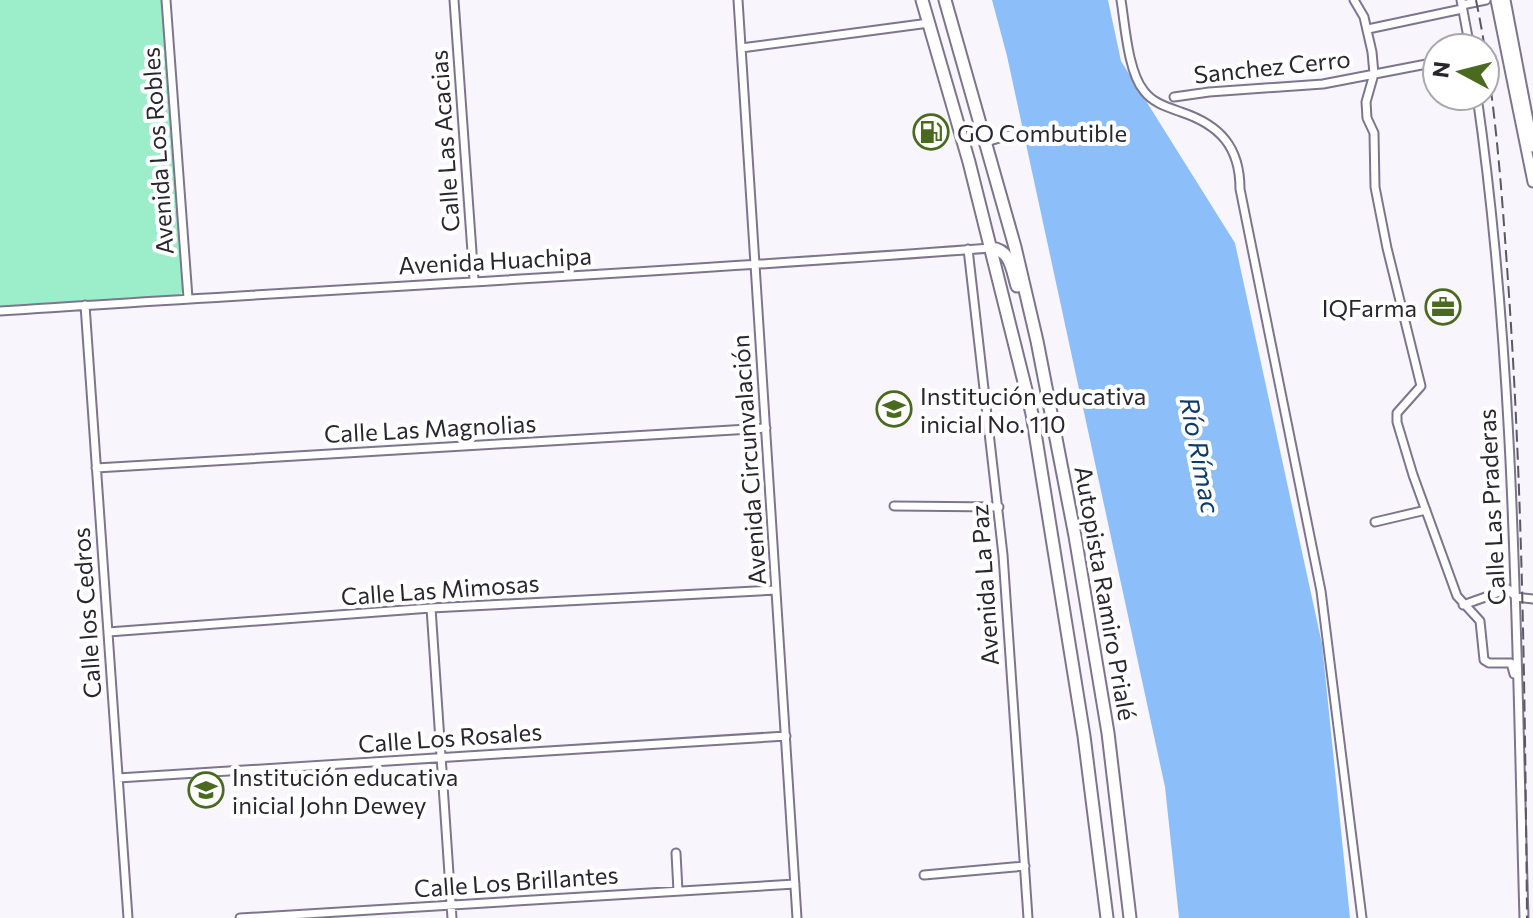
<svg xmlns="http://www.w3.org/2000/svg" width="1533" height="918" font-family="Commissioner,sans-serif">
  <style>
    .green { fill: #9cedc9 }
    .water { fill: #8cbff9 }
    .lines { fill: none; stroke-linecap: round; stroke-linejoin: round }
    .minor-casing { stroke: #7d758d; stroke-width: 11 }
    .major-casing { stroke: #7d758d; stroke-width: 13 }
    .highway-casing { stroke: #7d758d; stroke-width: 15 }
    .minor { stroke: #fff; stroke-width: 7 }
    .major { stroke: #fff; stroke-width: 9 }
    .highway { stroke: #fff; stroke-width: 11 }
    .rail { stroke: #5a5861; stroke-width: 2; stroke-dasharray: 12 6; stroke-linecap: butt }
    .labels { text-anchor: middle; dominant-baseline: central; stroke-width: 8; stroke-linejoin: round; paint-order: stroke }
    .street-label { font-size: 24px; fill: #292630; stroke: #fff }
    .poi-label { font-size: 24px; fill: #292630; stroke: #fff; text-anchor: start }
    .water-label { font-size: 26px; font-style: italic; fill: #0d3b68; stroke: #fff }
  </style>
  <rect width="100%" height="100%" fill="#f8f6fc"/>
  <path class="green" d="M0,0H163L185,289L178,297L0,307Z"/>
  <path class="water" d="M992,0H1108L1121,61L1235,243L1322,644L1350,918H1179L1165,787L1007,56Z"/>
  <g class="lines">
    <defs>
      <path id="minor" d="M166,0L188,298
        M454,0L474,280
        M738,0L797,918
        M1121,0C1125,25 1128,72 1144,91C1153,103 1167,107 1181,112C1220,125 1240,147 1240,189L1321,591L1362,918
        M1354,0L1364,17L1372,52L1374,74L1366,102L1367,118L1374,133L1375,187L1387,248L1421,386L1397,413V422L1413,475L1457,596L1480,621L1484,660L1489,663H1511L1514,674
        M1461,0L1470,48
        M1462,5L1486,0
        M1368,29L1462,9
        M741,48L929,23
        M1477,96C1516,368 1516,644 1524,918
        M1174,97L1209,92L1323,84L1437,62
        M986,142L1016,133
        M968,249L1003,555L1028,918
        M85,305L128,918
        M0,311C330,289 661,273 991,248
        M96,468L766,428
        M894,506L999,507
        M1375,522L1426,510
        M1463,605L1508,589L1516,597L1533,599
        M431,608L452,918
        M108,632L431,608L776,590
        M118,778L786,736
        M676,853L678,891
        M924,875L1025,866
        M240,918L795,884"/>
      <path id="major" d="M1496,0L1533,182
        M1505,0L1533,147"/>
      <path id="highway" d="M922,0L969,162L1032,414L1084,736L1107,918
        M945,0L1015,247L1037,341L1075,536L1108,733L1130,918
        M991,248C1011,250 1012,270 1017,286"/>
    </defs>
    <use href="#minor" class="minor-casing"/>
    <use href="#major" class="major-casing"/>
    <use href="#highway" class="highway-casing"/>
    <use href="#minor" class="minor"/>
    <use href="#major" class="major"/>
    <use href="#highway" class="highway"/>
    <path class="rail" d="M1476,0C1496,97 1502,196 1509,295C1523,502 1525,710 1527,918"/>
  </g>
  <defs>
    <symbol id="fuel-ring" viewBox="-11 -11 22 22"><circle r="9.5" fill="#fff" stroke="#4a6a20" stroke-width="1.5"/><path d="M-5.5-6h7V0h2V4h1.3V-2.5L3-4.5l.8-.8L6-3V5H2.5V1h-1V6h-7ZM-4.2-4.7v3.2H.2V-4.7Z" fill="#4a6a20"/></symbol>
    <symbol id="office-ring" viewBox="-11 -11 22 22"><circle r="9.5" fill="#fff" stroke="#4a6a20" stroke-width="1.5"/><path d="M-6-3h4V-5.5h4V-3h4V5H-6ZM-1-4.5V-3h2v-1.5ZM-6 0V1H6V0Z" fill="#4a6a20"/></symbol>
    <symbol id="school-ring" viewBox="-11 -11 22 22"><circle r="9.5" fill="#fff" stroke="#4a6a20" stroke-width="1.5"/><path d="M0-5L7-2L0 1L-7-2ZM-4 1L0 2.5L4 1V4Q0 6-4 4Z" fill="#4a6a20"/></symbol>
  </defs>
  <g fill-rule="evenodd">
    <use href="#fuel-ring" x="911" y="112" width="40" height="40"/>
    <use href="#office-ring" x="1423" y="287" width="40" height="40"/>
    <use href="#school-ring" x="874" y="389" width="40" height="40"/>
    <use href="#school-ring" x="186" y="770" width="40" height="40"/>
  </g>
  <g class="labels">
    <g class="street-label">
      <text transform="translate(1272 66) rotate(-6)">Sanchez Cerro</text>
      <text transform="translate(444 141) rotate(-94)">Calle Las Acacias</text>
      <text transform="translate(157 151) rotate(-94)">Avenida Los Robles</text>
      <text transform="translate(495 260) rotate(-3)">Avenida Huachipa</text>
      <text transform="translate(430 428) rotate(-3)">Calle Las Magnolias</text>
      <text transform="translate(748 460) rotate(-94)">Avenida Circunvalación</text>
      <text transform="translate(1491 507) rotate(-93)">Calle Las Praderas</text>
      <text transform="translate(984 585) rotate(-94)">Avenida La Paz</text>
      <text transform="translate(440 589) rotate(-4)">Calle Las Mimosas</text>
      <text transform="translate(1106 593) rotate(80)">Autopista Ramiro Prialé</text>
      <text transform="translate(86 613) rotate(-94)">Calle los Cedros</text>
      <text transform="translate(450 737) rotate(-4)">Calle Los Rosales</text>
      <text transform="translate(516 881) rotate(-4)">Calle Los Brillantes</text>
    </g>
    <g class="poi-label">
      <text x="957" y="132">GO Combutible</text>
      <text x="1417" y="307" text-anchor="end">IQFarma</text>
      <text x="920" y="395">Institución educativa<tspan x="920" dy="28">inicial No. 110</tspan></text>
      <text x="232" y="776">Institución educativa<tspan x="232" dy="28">inicial John Dewey</tspan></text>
    </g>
    <g class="water-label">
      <text transform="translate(1201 455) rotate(79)">Río Rímac</text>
    </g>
  </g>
  <g transform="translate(1461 72) rotate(277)"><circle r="38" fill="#ffffff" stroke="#a9a8ac" stroke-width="2"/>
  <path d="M0-6L14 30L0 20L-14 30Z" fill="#4a6a20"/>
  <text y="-12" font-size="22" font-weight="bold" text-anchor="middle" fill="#292630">N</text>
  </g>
</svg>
